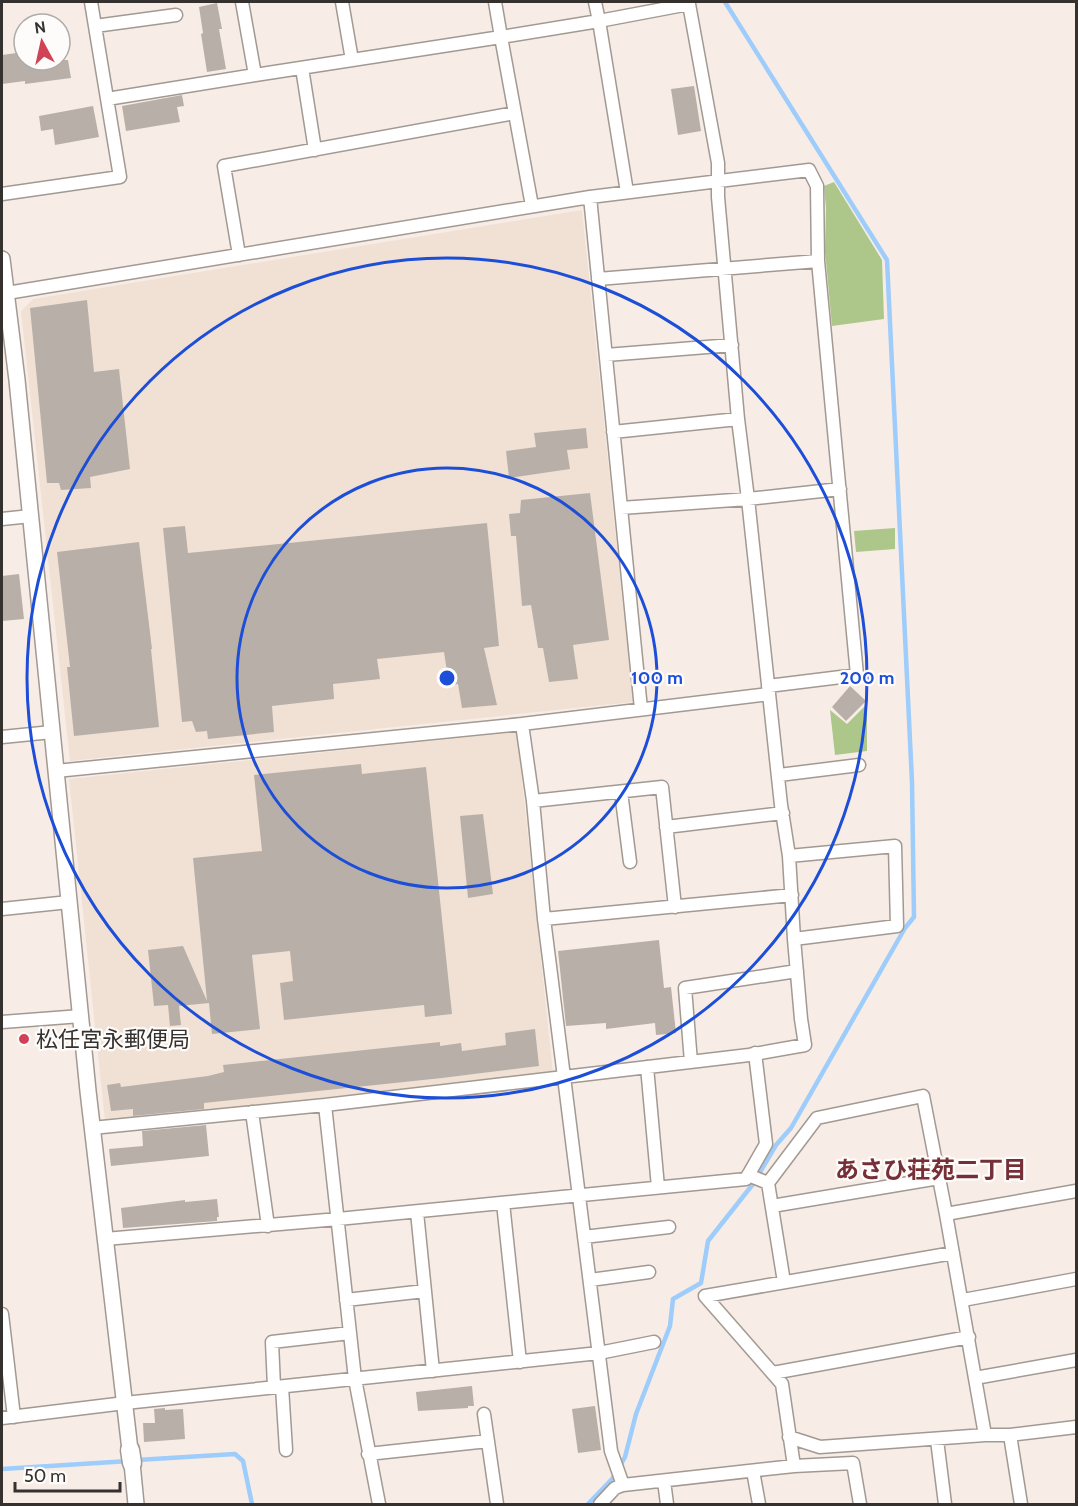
<svg xmlns="http://www.w3.org/2000/svg" width="1078" height="1506" font-family="Cabin,'Noto Sans JP',sans-serif">
  <style>
    .built { fill: #f0e1d4 }
    .green { fill: #adc78b }
    .lines { fill: none; stroke-linecap: round; stroke-linejoin: round }
    .stream { stroke: #9eccfb; stroke-width: 4.5 }
    .building { fill: #b8b0a8 }
    .minor-casing { stroke: #a29992; stroke-width: 15 }
    .tertiary-casing { stroke: #a29992; stroke-width: 18 }
    .secondary-casing { stroke: #a29992; stroke-width: 21 }
    .minor { stroke: #fff; stroke-width: 12 }
    .tertiary { stroke: #fff; stroke-width: 15 }
    .secondary { stroke: #fff; stroke-width: 18 }
    .ring { fill: none; stroke: #1d4ed8; stroke-width: 3 }
    .poi-dot { fill: #d24256; stroke: #fefcfa; stroke-width: 2 }
    .labels { text-anchor: middle; dominant-baseline: central; stroke-width: 4.5; stroke-linejoin: round; paint-order: stroke }
    .poi-label { font-size: 22px; fill: #35312f; stroke: #fefcfa; text-anchor: start }
    .neighbourhood-label { font-size: 24px; font-weight: bold; fill: #762f36; stroke: #fefcfa }
    .centre { fill: #1d4ed8; stroke: #fefcfa; stroke-width: 3 }
    .ring-label { font-size: 18px; text-anchor: middle; font-weight: bold; fill: #1d4ed8; stroke: #fefcfa; stroke-width: 4.5; stroke-linejoin: round; paint-order: stroke }
  </style>
  <rect width="100%" height="100%" fill="#f7ede6"/>
  <path class="built" d="M582,210L633,702L70,761L21,311L33,299Z
    M517,732L553,1073L105,1121L69,779Z"/>
  <path class="green" d="M834,182L882,260L884,319L832,326L825,251L826,208L824,186Z
    M895,528V549L856,552L854,531Z
    M867,704V751L835,755L830,710L847,724Z"/>
  <g class="lines">
    <path class="stream" d="M137,1460L235,1454L243,1461L252,1504
      M620,1466L625,1457L636,1414L670,1326L673,1299L701,1283L708,1241L753,1184L776,1145L791,1128L905,928L914,917L912,782L887,260L725,2
      M2,1469L129,1461
      M588,1504L612,1479L616,1473"/>
  </g>
  <path class="building" d="M217,3L222,29H219L226,69L207,72L201,34L203,33L199,7Z
    M24,52V60H68L71,78L25,84V81L2,84V55Z
    M694,86L701,131L678,135L671,89Z
    M182,95L184,106L177,107L180,122L126,131L122,106Z
    M93,106L99,137L55,145L53,129L41,131L39,116Z
    M87,300L94,372L119,369L130,469L90,477L91,488L61,490L59,483H47L30,308Z
    M586,428L588,448L567,450L570,469L509,478L506,451L536,447L534,433Z
    M590,493L609,640L573,645L578,679L549,682L543,648H538L531,605L522,606L516,536H511L509,514L520,513L521,500Z
    M487,523L499,646L484,648L497,705L462,708L458,684L449,685L444,652L377,659L380,679L333,684L334,699L272,706L274,732L208,739L207,731L196,732L192,721L182,722L163,528L185,526L188,553Z
    M139,542L152,649H151L159,727L74,736L67,667H70L57,552Z
    M19,574L24,619L2,621V576Z
    M850,686L866,701L846,721L832,707Z
    M361,764L362,774L426,767L452,1014L425,1017L424,1005L284,1020L280,983L293,981L290,951L252,955L260,1029L212,1034L209,1003L179,1006L181,1025L170,1026L168,1005L154,1006L148,950L183,946L207,1001L193,858L262,851L254,775Z
    M483,814L493,894L468,898L460,816Z
    M659,940L664,988L671,987L676,1033L656,1035L655,1023L606,1029V1023L566,1026L558,951Z
    M535,1029L539,1066L442,1078L204,1103V1109L133,1116V1109L111,1111L107,1085L120,1083L121,1087L208,1076L224,1072L223,1065L440,1042V1046L461,1043L462,1051L506,1045L505,1033Z
    M206,1125L209,1156L111,1166L109,1149L143,1146L142,1131Z
    M217,1199L219,1217H217V1221L123,1228L121,1208L185,1200V1202Z
    M472,1386L474,1406H468V1408L418,1411L416,1392Z
    M595,1406L601,1450L578,1453L572,1409Z
    M165,1408V1410L183,1409L185,1439L144,1442L143,1423H155L154,1409Z"/>
  <g class="lines">
    <defs>
      <path id="minor" d="M242,2L255,75L501,37L495,2
        M342,2L352,60
        M595,2L599,21L689,4L718,163V197L738,419L748,499L781,805L789,856L895,846L897,926L794,939L801,1019L805,1045L749,1055L564,1077L611,1451L623,1485
        M95,26L176,15
        M302,68L315,150
        M107,99L255,75
        M2,194L120,177L91,2
        M590,197L641,709
        M532,206L501,37L599,21L627,192
        M239,255L224,166L515,113
        M598,279L818,261
        M7,293L590,197L809,170L817,186L818,261L857,675L768,686
        M606,355L732,345
        M613,432L738,419
        M621,508L748,499L840,489
        M2,519L31,516
        M2,737L52,732
        M56,771L522,724
        M779,775L859,765
        M621,792L630,862
        M533,801L662,787L675,907
        M666,827L783,813
        M789,856L794,939
        M2,909L69,902
        M544,919L792,895
        M2,1022L81,1016
        M691,1062L685,988L797,971
        M647,1067L658,1187
        M252,1112L268,1226
        M92,1128L325,1105
        M748,1175L768,1183L817,1118L923,1096L946,1214
        M768,1183L784,1282
        M503,1203L520,1362
        M772,1206L939,1178
        M417,1212L433,1371
        M584,1237L669,1227
        M105,1239L338,1219L746,1179L766,1144L755,1053
        M590,1280L649,1272
        M346,1300L425,1291
        M963,1300L1076,1279
        M2,1314L14,1417
        M773,1373L969,1337
        M975,1378L1076,1360
        M274,1387L272,1342L350,1333
        M282,1387L286,1450
        M484,1414L497,1504
        M2,1418L125,1403L599,1353L654,1342
        M985,1435L946,1214L1076,1191
        M1010,1435L1021,1504
        M789,1437L820,1447L985,1435H1010L1076,1427
        M937,1440L945,1504
        M368,1454L488,1441
        M794,1466L782,1384L705,1296L953,1253
        M753,1471L759,1504
        M664,1481L667,1504
        M379,1504L355,1379L325,1105L564,1077L544,919L533,801L522,724L769,694
        M600,1504L615,1488L623,1485L794,1466L853,1463L860,1504"/>
      <path id="tertiary" d="M2,259L17,380L88,1091L130,1450
        M132,1463L136,1504"/>
      <path id="secondary" d="M130,1450L132,1463"/>
    </defs>
    <use href="#minor" class="minor-casing"/>
    <use href="#tertiary" class="tertiary-casing"/>
    <use href="#secondary" class="secondary-casing"/>
    <use href="#minor" class="minor"/>
    <use href="#tertiary" class="tertiary"/>
    <use href="#secondary" class="secondary"/>
  </g>
  <g class="ring">
    <circle cx="447" cy="678" r="210"/>
    <circle cx="447" cy="678" r="420"/>
  </g>
  <circle class="poi-dot" cx="24" cy="1039" r="6"/>
  <g class="labels">
    <g class="poi-label">
      <text x="36" y="1039">松任宮永郵便局</text>
    </g>
    <g class="neighbourhood-label">
      <text x="931" y="1169">あさひ荘苑二丁目</text>
    </g>
  </g>
  <circle cx="447" cy="678" r="9" class="centre"/>
  <g class="ring-label">
    <text x="657" y="684">100 m</text>
    <text x="867" y="684">200 m</text>
  </g>
  <rect width="1078" height="1506" fill="none" stroke="#35312f" stroke-width="6"/>
  <g transform="translate(42 42) rotate(352)"><circle r="28" fill="#fefcfa" stroke="#aeaba9" stroke-width="1.5"/>
  <path d="M0-4.5L10 22L0 15L-10 22Z" fill="#d24256"/>
  <text y="-9" font-size="16" font-weight="bold" text-anchor="middle" fill="#35312f">N</text>
  </g>
  <path d="M15 1482v9h105v-9" fill="none" stroke="#35312f" stroke-width="3"/>
  <text x="24" y="1482" font-size="18" fill="#35312f" stroke="#fefcfa" stroke-width="4.5" paint-order="stroke">50 m</text>
</svg>
